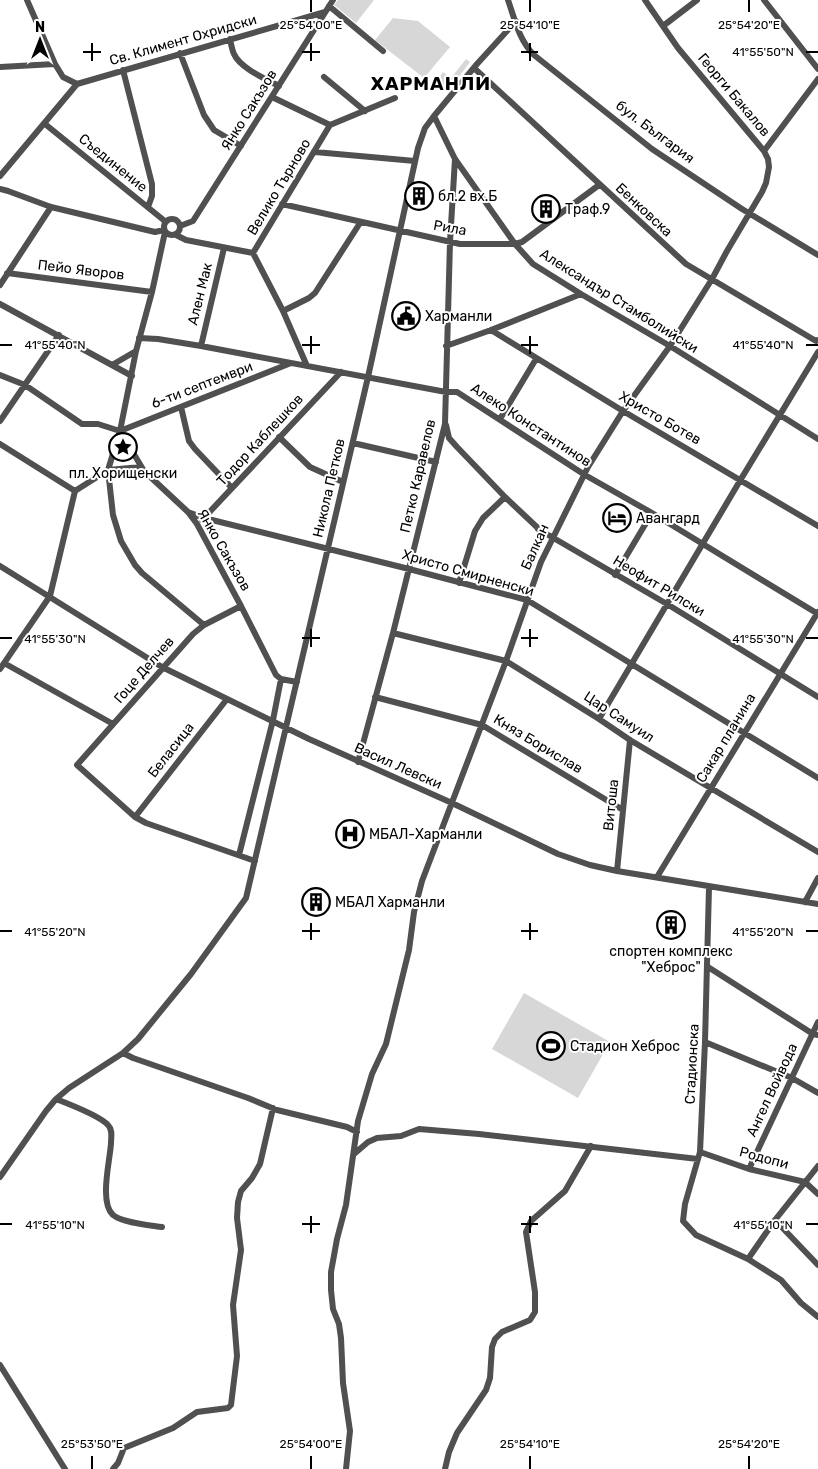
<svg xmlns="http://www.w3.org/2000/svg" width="818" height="1469" font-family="Rubik,sans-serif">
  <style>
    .green { fill: #d7d7d7 }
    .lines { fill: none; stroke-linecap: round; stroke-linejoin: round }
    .minor { stroke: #505050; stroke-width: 6 }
    .ticks { fill: none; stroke: #000; stroke-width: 2 }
    .labels { text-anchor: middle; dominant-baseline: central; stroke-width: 4; stroke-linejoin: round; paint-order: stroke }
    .street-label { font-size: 14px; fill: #000; stroke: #fff }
    .poi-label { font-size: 14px; fill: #000; stroke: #fff; text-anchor: start }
    .district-label { font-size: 19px; font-weight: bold; letter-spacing: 1px; fill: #000; stroke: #fff }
    .ticks-label { font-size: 12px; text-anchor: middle; fill: #000; stroke: #fff; stroke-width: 4; stroke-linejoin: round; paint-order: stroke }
  </style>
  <rect width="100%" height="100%" fill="#fff"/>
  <path class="green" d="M338,0H374L356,23L334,5Z
    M393,18L418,21L450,47L424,78L375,40Z
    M466,59L470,62L448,91L436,82L443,72L451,78Z
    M524,993L610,1042L578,1098L492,1049Z"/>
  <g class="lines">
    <path class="minor" d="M27,0L55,64
      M508,0C515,20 519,40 534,55L652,149L742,209L818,255
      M764,0L818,69
      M329,6L383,51
      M663,26L697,0
      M230,39C231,44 232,50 234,54C240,68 266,79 279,86
      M180,53L204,115L214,130L241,146
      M0,67L55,64L63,77L77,84
      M474,68L686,264L816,341L818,340
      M123,70L152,184V196L148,207
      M324,77L365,111
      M272,97L330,125
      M434,116L455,159L515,244L533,264L581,294L670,346L818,439
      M45,124L166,222
      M764,151L818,79
      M315,152L415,161
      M0,176L77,84L325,12
      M0,189L8,191L51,207L155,232L164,230
      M282,204L460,244H515L522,242L599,185
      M164 227a8 8 0 1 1 16 0a8 8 0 1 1-16 0Z
      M180,226L193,221L333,0
      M165,232L152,292L136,351L120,431L144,471L188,512L197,524L241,606L276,675L281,679L273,720L239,855
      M176,235L186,240L253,253L330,125L395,98
      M253,253L283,311L307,366
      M7,273L152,292
      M0,285L51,207
      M0,304L132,376
      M283,311L309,298L315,293L360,223
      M491,330L623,411L818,526
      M139,338L158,339L201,346L446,392H457L585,475L652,513L818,614
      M201,346L224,248
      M446,346L491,330L581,294
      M112,365L136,351
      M0,375L25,385L82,424H98L120,431
      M181,407L189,441L195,449L232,488
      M500,419L536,359
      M0,421L59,335
      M446,425L449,438L457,447L505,497L540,530
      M120,431L108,470L113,515L121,541L135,565L142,573L204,625
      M120,431L291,363
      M279,437L310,467L343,482
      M353,443L436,462
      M0,444L75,491
      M188,512L204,518L409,569L527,600L818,778
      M202,520L341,372
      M538,529L667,604L818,697
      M0,566L162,667L309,739L452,803L558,854L590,865L617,871L818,904
      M615,575L652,513
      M459,583L475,531L483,518L505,497
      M241,606L204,625L193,634L77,765L135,817L146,823L255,861
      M393,633L506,661L599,719L630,740L818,852
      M4,663L113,724
      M0,669L50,596L75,491L108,470L141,467
      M281,679L297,682
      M375,697L482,725L623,810
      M599,719L741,479L818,352
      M358,762L393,633L445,424L450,242L455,159
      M135,817L227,699
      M617,871L630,740
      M657,877L818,612
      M709,887L705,1042L700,1152L685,1204L683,1221L696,1235L748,1259L781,1280L801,1303L818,1317
      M805,902L818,878
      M708,967L813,1034L818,1035
      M705,1042L792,1078L818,1093
      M123,1053L133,1058L248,1098L277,1110L347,1127L357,1132
      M56,1099C69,1104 100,1116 108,1125C113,1130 111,1137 111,1143C110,1161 99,1202 113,1215C123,1223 149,1225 162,1227
      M700,1152L749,1169L805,1182L818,1194
      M354,1154L368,1142L377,1138L401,1136L419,1129L479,1134L698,1159
      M749,1169L818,1022
      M0,1177L46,1111L56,1099L69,1088L123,1053L138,1039L191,974L246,898L368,377L418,148L425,128L434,116L477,64L516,21
      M775,1220L818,1265
      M748,1259L775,1220L818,1166
      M0,1365L65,1469
      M113,1469L118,1463L124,1448L173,1428L197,1412L228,1408L231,1405L237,1356L233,1305L241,1250L237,1218L238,1202L241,1191L252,1178L260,1164L273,1108
      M346,1469L350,1431L343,1383L341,1338L339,1324L333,1309L331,1290V1272L337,1239L346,1205L358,1121L372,1074L386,1044L409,950L414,912L422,881L506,661L541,562L588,467L623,411L670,346L712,279L727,251L762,192L766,183L769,167L768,159L764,151L678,48L645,0
      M445,1469L449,1452L457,1433L486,1390L490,1378L492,1347L495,1339L502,1332L530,1320L535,1312V1292L526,1232L531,1221L565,1191L591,1146"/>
  </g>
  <path class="ticks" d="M311,0V12M530,0V12M749,0V12M92,43V61M311,43V61M530,43V61M83,52H101M302,52H320M521,52H538M806,52H818M311,336V354M530,336V354M0,345H12M302,345H320M521,345H538M806,345H818M311,629V647M530,629V647M0,638H12M302,638H320M521,638H538M806,638H818M311,923V940M530,923V940M0,931H12M302,931H320M521,931H538M806,931H818M311,1216V1233M530,1216V1233M0,1224H12M302,1224H320M521,1224H538M806,1224H818M92,1456V1469M311,1456V1469M530,1456V1469M749,1456V1469"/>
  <defs>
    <symbol id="building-ring" viewBox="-11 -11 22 22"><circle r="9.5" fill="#fff" stroke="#000" stroke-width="1.5"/><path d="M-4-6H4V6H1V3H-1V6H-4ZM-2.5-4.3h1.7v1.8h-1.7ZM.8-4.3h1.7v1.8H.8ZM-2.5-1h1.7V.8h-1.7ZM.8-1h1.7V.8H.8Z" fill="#000"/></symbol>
    <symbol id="civic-ring" viewBox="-11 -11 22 22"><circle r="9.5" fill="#fff" stroke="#000" stroke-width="1.5"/><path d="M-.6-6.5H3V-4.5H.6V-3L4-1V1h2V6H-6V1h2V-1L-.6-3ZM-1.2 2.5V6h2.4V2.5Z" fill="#000"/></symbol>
    <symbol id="sight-ring" viewBox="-11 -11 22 22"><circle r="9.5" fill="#fff" stroke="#000" stroke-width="1.5"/><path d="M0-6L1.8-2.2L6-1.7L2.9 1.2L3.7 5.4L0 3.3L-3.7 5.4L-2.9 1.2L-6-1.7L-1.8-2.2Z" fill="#000"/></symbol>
    <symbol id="hotel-ring" viewBox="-11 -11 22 22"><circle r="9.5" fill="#fff" stroke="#000" stroke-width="1.5"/><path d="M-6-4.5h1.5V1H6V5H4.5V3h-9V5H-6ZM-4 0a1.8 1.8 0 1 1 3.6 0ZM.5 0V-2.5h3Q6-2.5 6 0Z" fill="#000"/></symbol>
    <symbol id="hospital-ring" viewBox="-11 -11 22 22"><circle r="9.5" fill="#fff" stroke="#000" stroke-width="1.5"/><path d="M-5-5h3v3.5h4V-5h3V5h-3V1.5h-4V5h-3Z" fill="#000"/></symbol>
    <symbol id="stadium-ring" viewBox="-11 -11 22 22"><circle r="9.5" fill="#fff" stroke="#000" stroke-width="1.5"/><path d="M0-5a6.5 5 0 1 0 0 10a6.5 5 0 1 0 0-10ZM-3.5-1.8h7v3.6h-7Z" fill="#000"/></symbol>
  </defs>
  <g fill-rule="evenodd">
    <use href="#building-ring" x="403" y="180" width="32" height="32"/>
    <use href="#building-ring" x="530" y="193" width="32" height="32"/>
    <use href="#civic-ring" x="390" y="300" width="32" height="32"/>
    <use href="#sight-ring" x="107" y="431" width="32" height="32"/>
    <use href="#hotel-ring" x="601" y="502" width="32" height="32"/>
    <use href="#hospital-ring" x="334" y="818" width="32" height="32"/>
    <use href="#building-ring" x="300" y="886" width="32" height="32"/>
    <use href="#building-ring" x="655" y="909" width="32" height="32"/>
    <use href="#stadium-ring" x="535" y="1030" width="32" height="32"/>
  </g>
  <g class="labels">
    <g class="street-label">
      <text transform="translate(183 40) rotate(-16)">Св. Климент Охридски</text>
      <text transform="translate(734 95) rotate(50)">Георги Бакалов</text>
      <text transform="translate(249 110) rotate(-58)">Янко Сакъзов</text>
      <text transform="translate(655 132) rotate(37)">бул. България</text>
      <text transform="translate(113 163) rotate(39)">Съединение</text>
      <text transform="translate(279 187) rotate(-59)">Велико Търново</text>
      <text transform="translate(644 210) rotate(43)">Бенковска</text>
      <text transform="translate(450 228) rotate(10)">Рила</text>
      <text transform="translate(81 270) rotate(7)">Пейо Яворов</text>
      <text transform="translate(200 294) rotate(-76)">Ален Мак</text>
      <text transform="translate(619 301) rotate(32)">Александър Стамболийски</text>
      <text transform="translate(202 385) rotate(-21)">6-ти септември</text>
      <text transform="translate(660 418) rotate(30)">Христо Ботев</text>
      <text transform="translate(531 425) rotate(33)">Алеко Константинов</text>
      <text transform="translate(260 440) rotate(-47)">Тодор Каблешков</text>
      <text transform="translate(418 476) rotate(-77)">Петко Каравелов</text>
      <text transform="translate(329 488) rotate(-77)">Никола Петков</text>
      <text transform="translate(535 547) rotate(-66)">Балкан</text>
      <text transform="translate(224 550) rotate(60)">Янко Сакъзов</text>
      <text transform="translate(468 573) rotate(16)">Христо Смирненски</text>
      <text transform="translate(659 586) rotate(31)">Неофит Рилски</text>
      <text transform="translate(144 670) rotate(-49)">Гоце Делчев</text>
      <text transform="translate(619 717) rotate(33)">Цар Самуил</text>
      <text transform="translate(726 738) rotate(-59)">Сакар планина</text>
      <text transform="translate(538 744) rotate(31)">Княз Борислав</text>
      <text transform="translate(171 750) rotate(-52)">Беласица</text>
      <text transform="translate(398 766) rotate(24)">Васил Левски</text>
      <text transform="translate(611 805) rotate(-84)">Витоша</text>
      <text transform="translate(692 1064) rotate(-87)">Стадионска</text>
      <text transform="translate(772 1090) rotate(-65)">Ангел Войвода</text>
      <text transform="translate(764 1158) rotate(15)">Родопи</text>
    </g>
    <g class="poi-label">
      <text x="438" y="196">бл.2 вх.Б</text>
      <text x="565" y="209">Траф.9</text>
      <text x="425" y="316">Харманли</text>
      <text x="123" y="473" text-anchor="middle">пл. Хорищенски</text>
      <text x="636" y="518">Авангард</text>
      <text x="369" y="834">МБАЛ-Харманли</text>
      <text x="335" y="902">МБАЛ Харманли</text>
      <text x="671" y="951" text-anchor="middle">спортен комплекс<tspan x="671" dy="16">"Хеброс"</tspan></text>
      <text x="570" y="1046">Стадион Хеброс</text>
    </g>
    <g class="district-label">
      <text x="431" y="83">ХАРМАНЛИ</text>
    </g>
  </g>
  <g class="ticks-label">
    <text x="311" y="29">25°54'00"E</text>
    <text x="530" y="29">25°54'10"E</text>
    <text x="749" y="29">25°54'20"E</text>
    <text x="763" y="56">41°55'50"N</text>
    <text x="55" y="349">41°55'40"N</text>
    <text x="763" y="349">41°55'40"N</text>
    <text x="55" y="643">41°55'30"N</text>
    <text x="763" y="643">41°55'30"N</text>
    <text x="55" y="936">41°55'20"N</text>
    <text x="763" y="936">41°55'20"N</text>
    <text x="55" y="1229">41°55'10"N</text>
    <text x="763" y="1229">41°55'10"N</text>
    <text x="92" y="1448">25°53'50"E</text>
    <text x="311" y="1448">25°54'00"E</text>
    <text x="530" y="1448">25°54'10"E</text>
    <text x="749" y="1448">25°54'20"E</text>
  </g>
  <g transform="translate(40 40)" stroke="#ffffff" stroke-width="4" paint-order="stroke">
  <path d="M0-4L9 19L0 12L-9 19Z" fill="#000000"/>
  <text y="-8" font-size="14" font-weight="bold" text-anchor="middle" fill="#000000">N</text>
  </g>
</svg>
